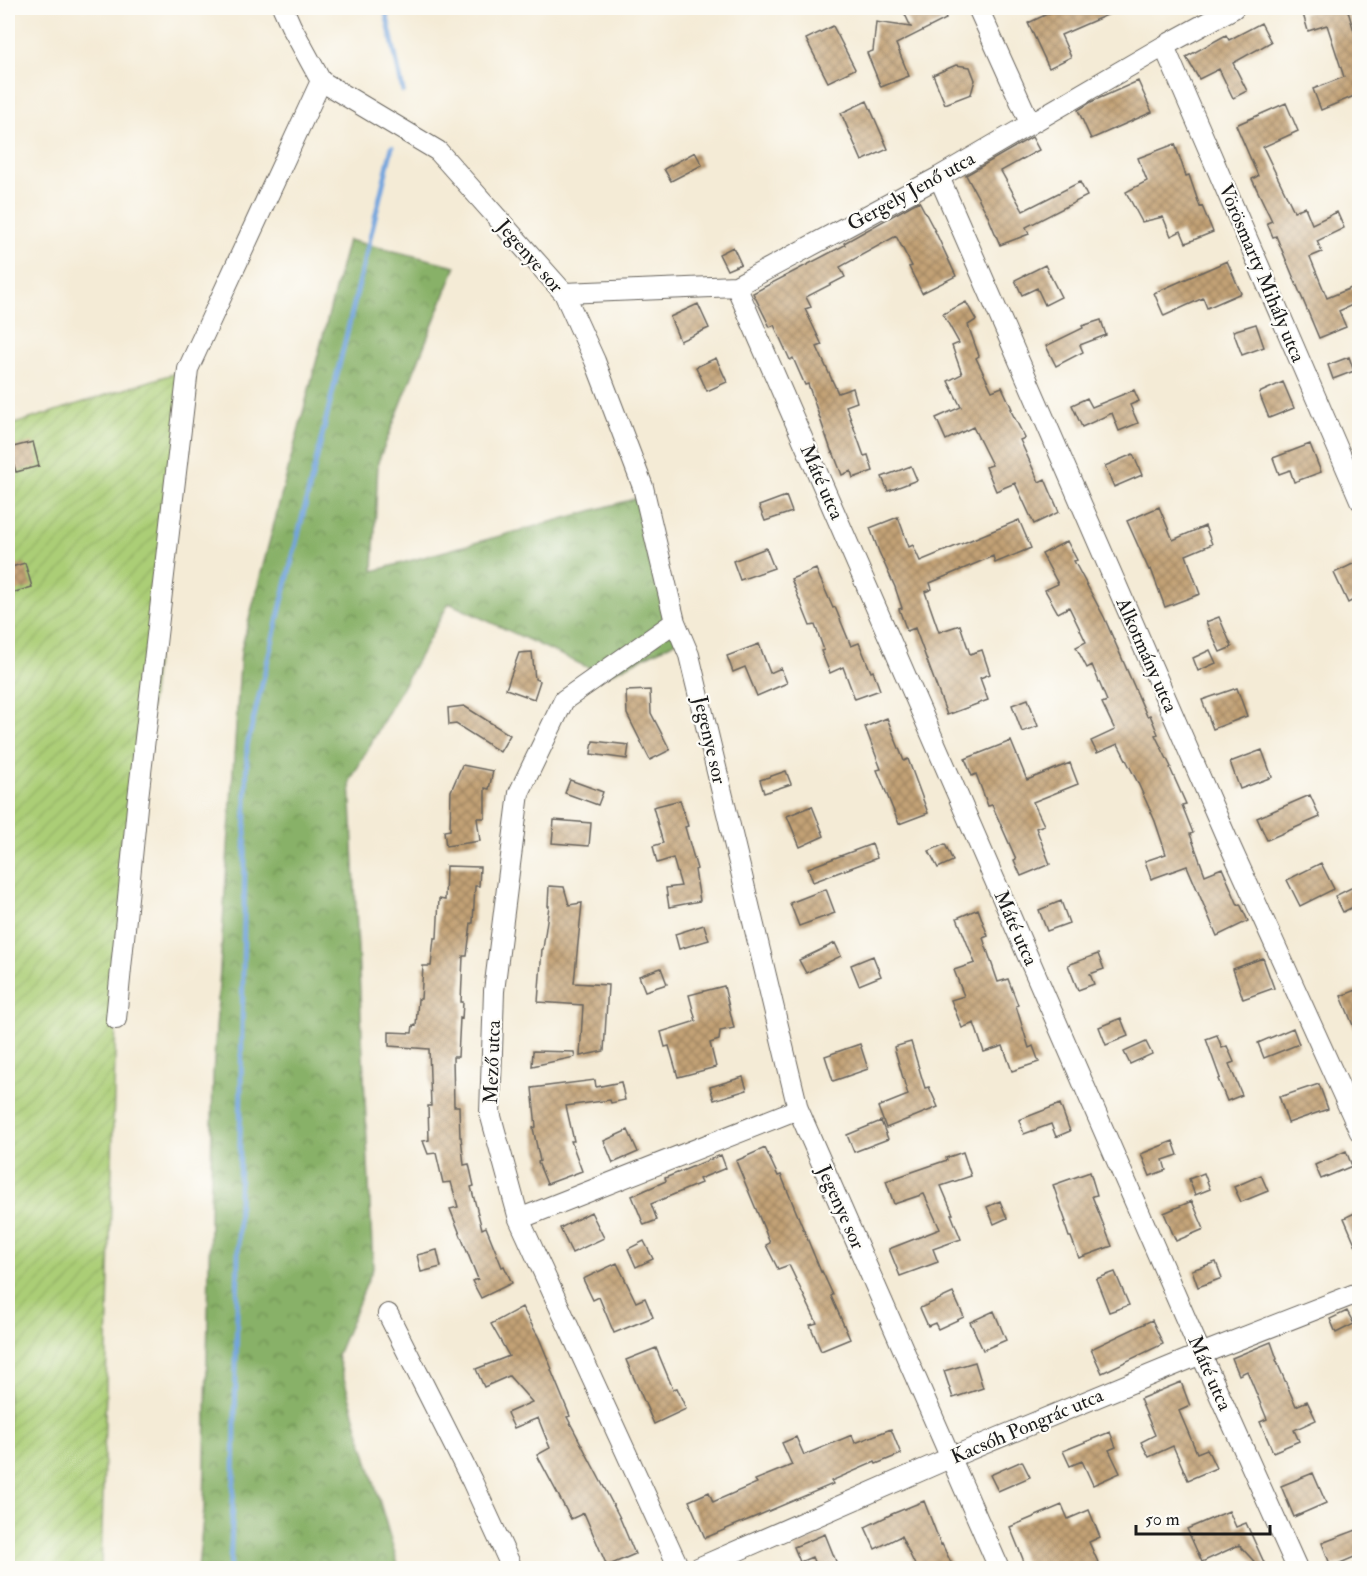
<svg xmlns="http://www.w3.org/2000/svg" width="1367" height="1576" font-family="'IM FELL Double Pica',serif">
  <style>
    .forest { fill: url(#forest-crowns); stroke: #526642; stroke-width: 1.5 }
    .garden { fill: url(#garden-furrows); stroke: #647549; stroke-width: 1.5 }
    .lines { fill: none; stroke-linecap: round; stroke-linejoin: round }
    .stream { stroke: #72a4dd; stroke-width: 5 }
    .building { fill: url(#building-cross-hatch) }
    .minor-casing { stroke: #68645d; stroke-width: 22 }
    .minor { stroke: #fff; stroke-width: 20 }
    .labels { text-anchor: middle; dominant-baseline: central; stroke-width: 4.5; stroke-linejoin: round; paint-order: stroke }
    .street-label { font-size: 20px; fill: #1c1c1c; stroke: #fdfcf7 }
  </style>
  <defs>
    <pattern id="forest-crowns" width="20" height="18" patternUnits="userSpaceOnUse" patternTransform="scale(1.5)"><rect width="20" height="18" fill="#88b167"/><path d="M2 6a3 3 0 1 1 6 0M12 15a3 3 0 1 1 6 0" fill="none" stroke="#6e8f54"/></pattern>
    <pattern id="garden-furrows" width="10" height="10" patternUnits="userSpaceOnUse" patternTransform="scale(1.5)"><rect width="10" height="10" fill="#abce76"/><path d="M-1 1l2-2M0 10L10 0M9 11l2-2" fill="none" stroke="#93b066"/></pattern>
    <pattern id="building-cross-hatch" width="8" height="8" patternUnits="userSpaceOnUse" patternTransform="scale(1.5)"><rect width="8" height="8" fill="#c3a276"/><path d="M0 0l8 8M0 8l8-8" fill="none" stroke="#9e8360"/></pattern>
  </defs>
  <rect width="100%" height="100%" fill="#fdfcf7"/>
  <filter id="ink" filterUnits="userSpaceOnUse"><feTurbulence type="fractalNoise" baseFrequency=".0167" numOctaves="2"/><feDisplacementMap in="SourceGraphic" scale="12" xChannelSelector="R" yChannelSelector="G"/><feConvolveMatrix kernelMatrix="1 2 1 2 8 2 1 2 1" color-interpolation-filters="sRGB"/></filter>
  <filter id="wash" filterUnits="userSpaceOnUse"><feTurbulence type="fractalNoise" baseFrequency=".008" numOctaves="4" result="noise"/><feDisplacementMap in="SourceGraphic" scale="24" xChannelSelector="R" yChannelSelector="G"/><feGaussianBlur stdDeviation="1.35" result="paint"/><feColorMatrix in="noise" values="0 0 0 0 0 0 0 0 0 0 0 0 0 0 0 0 0 1.4 0 .05"/><feComposite in="paint" operator="in"/></filter>
  <g filter="url(#wash)">
    <rect width="100%" height="100%" fill="#f4ebd6"/>
    <path class="forest" d="M348,240L456,266L378,462L373,571L638,498L685,637L606,676L449,603L350,781L373,1268L337,1355L399,1568H198L204,1509L213,1075L241,650Z"/>
    <path class="garden" d="M188,369L116,1019L101,1568H8V426Z"/>
    <g class="lines">
      <path class="stream" d="M385,8L403,91
        M230,1568L234,1480L247,746L392,147"/>
    </g>
    <g id="blocks">
      <path class="building" d="M902,8H940L946,19L896,44L909,76L881,87L867,53L873,51L876,22L911,27Z
        M1060,8H1123L1061,35L1071,57L1049,68L1028,23Z
        M1323,8H1347L1359,47V94L1321,110L1313,89L1344,77L1327,25L1308,31L1303,14Z
        M1261,23L1271,42L1233,63L1247,91L1233,98L1219,69L1199,79L1186,57L1226,35L1229,40Z
        M833,26L855,69L828,82L806,39Z
        M956,65L970,67L975,80L971,94L945,104L933,75Z
        M1138,81L1152,112L1091,139L1078,110L1091,102Z
        M867,101L888,149L862,161L841,113Z
        M1286,103L1298,131L1263,147L1294,211L1305,207L1312,224L1337,212L1344,228L1317,241L1322,252L1310,257L1327,298L1356,286L1359,294V302L1339,311L1346,327L1319,338L1276,236L1273,237L1267,223L1272,221L1252,179L1258,176L1236,125Z
        M1032,137L1039,150L1001,171L1023,211L1080,182L1087,196L1026,227L1029,234L1000,245L987,214L966,175Z
        M1175,144L1186,176L1189,175L1200,207L1202,206L1213,232L1186,243L1181,231L1171,236L1163,217L1142,222L1126,192L1147,181L1138,158Z
        M695,152L702,165L671,181L664,169Z
        M919,201L936,233L956,276L922,293L909,267L912,266L896,236L840,267L845,277L806,297L811,307L805,309L822,345L817,347L838,393L853,388L857,402L846,406L864,456L868,455L873,471L853,478L851,471L842,475L833,452L832,453L808,384L805,385L793,358L790,360L774,325L770,327L753,293L845,245L844,243Z
        M733,247L741,264L727,270L719,254Z
        M1227,261L1241,293L1207,308L1203,298L1164,316L1154,293Z
        M1045,265L1061,297L1045,305L1037,288L1022,295L1015,280Z
        M966,302L976,320L968,325L979,356L976,358L992,391L1002,387L1012,409H1010L1025,438L1020,440L1039,482L1045,479L1059,512L1034,524L1015,483L996,491L986,467L992,465L973,427L946,440L936,418L961,407L948,381L962,374L952,346L959,343L943,314Z
        M698,304L709,328L680,341L670,317Z
        M1101,320L1106,335L1080,345L1083,352L1056,366L1046,346L1083,328L1082,326Z
        M1256,324L1264,347L1242,355L1233,331Z
        M1349,357L1354,371L1333,379L1328,365Z
        M716,358L727,382L707,391L696,367Z
        M1283,382L1294,408L1269,418L1259,393Z
        M1134,390L1139,401L1130,405L1138,423L1119,431L1112,413L1082,427L1072,405L1087,398L1092,407Z
        M33,442L39,466L16,472L9,448Z
        M1310,444L1321,472L1294,482L1290,470L1279,474L1273,458Z
        M1133,454L1142,475L1114,487L1105,466Z
        M911,466L917,480L888,491L882,477Z
        M786,496L792,512L765,521L759,506Z
        M1159,507L1173,540L1205,526L1212,544L1186,555L1200,594L1165,607L1151,569L1149,570L1127,521Z
        M898,517L909,547L913,545L920,561L1019,520L1031,548L995,563L993,556L930,583L932,589L925,592L939,632L960,625L970,654L982,650L990,674L980,678L988,700L947,715L915,628L907,631L899,609L902,608L895,587L879,552L870,528Z
        M1067,541L1077,560L1074,561L1104,617L1147,716L1150,715L1158,734L1155,735L1171,767L1170,768L1186,804L1182,805L1193,833L1190,834L1205,875L1222,868L1238,905L1240,904L1248,921L1217,936L1187,866L1151,879L1145,861L1166,854L1155,821L1138,783L1118,744L1097,753L1091,741L1115,730L1102,703L1107,701L1092,665L1087,668L1076,647L1086,642L1069,607L1058,613L1045,590L1058,584L1042,554Z
        M766,548L774,568L740,580L733,561Z
        M1359,561V597L1348,603L1334,573Z
        M25,563L32,587L12,593L8,576V568Z
        M816,569L833,608L835,607L851,646L859,643L871,672L873,671L880,690L855,699L843,667L830,673L821,651L824,650L815,625L810,626L791,579Z
        M1219,617L1232,647L1220,652L1206,622Z
        M759,644L770,673L781,668L787,683L757,696L745,667L733,672L727,656Z
        M1210,650L1216,663L1198,671L1193,658Z
        M532,652L535,679L540,681L534,699L506,689L519,653Z
        M1237,688L1247,716L1213,729L1202,700Z
        M650,690L651,713L670,750L650,760L627,714L626,691Z
        M1028,699L1038,726L1022,732L1012,705Z
        M464,706L510,735L500,752L456,724L449,725L448,708Z
        M887,718L904,761L908,759L928,813L899,824L877,770L881,769L865,727Z
        M593,741L629,745L627,759L591,754Z
        M1011,741L1027,780L1070,763L1078,784L1033,802L1044,825L1036,828L1050,864L1021,876L1014,860L1016,859L992,805L988,806L976,774L972,776L965,759Z
        M1262,750L1272,777L1240,789L1230,762Z
        M462,765L493,771L489,789L485,788V818H477L480,841L446,846L444,831L450,830L451,791Z
        M786,771L791,784L764,793L760,780Z
        M570,780L603,792L598,805L565,793Z
        M1310,795L1320,817L1267,840L1257,818Z
        M680,800L688,826L685,827L697,869L695,870L700,901L669,907L666,888L681,886L673,858L657,863L653,846L663,843L653,807Z
        M812,806L824,836L800,847L787,816Z
        M554,820L591,823L589,846L552,843Z
        M872,844L877,858L813,882L808,868Z
        M945,844L953,861L938,868L929,851Z
        M1321,863L1334,889L1300,906L1287,880Z
        M446,866L480,867L479,886H475L473,923H471L467,956H463L461,1002H463L462,1019L460,1018L458,1057H453L454,1106H459L460,1137H461L464,1165L469,1164L474,1186L471,1187L482,1229L486,1227L502,1267L504,1266L512,1283L481,1298L472,1281L478,1279L450,1209L458,1207L451,1182L443,1183L436,1153L428,1154L423,1141L429,1140L428,1106H431L429,1049L389,1046V1032L412,1033L413,1025L416,1026L418,999H421L423,966H431L434,938H437L439,899L445,900Z
        M1359,884V904L1343,912L1335,896Z
        M549,886L564,887L569,905L582,903L574,983L608,985L604,1051L580,1056L583,1005L538,1002L542,949H543L549,906H548Z
        M826,889L835,913L799,926L790,903Z
        M1061,901L1069,923L1047,931L1039,910Z
        M978,909L988,936L983,938L998,982L1008,979L1018,1005L1016,1006L1029,1048L1033,1046L1039,1062L1012,1071L1003,1046L984,1052L974,1023L962,1028L951,1000L964,996L954,970L975,963L957,918Z
        M704,925L709,940L679,949L675,934Z
        M835,943L841,956L806,973L799,960Z
        M1098,954L1104,969L1090,974L1094,984L1078,990L1068,965Z
        M873,956L881,976L859,985L851,965Z
        M1263,958L1274,988L1243,999L1233,969Z
        M661,968L667,984L645,991L639,976Z
        M724,986L734,1028L720,1031L719,1040L710,1043L716,1067L678,1077L669,1046L665,1047L661,1032L696,1021L689,995Z
        M1359,989V1040L1341,996Z
        M1121,1018L1128,1036L1106,1045L1099,1027Z
        M1293,1028L1299,1044L1264,1058L1258,1043Z
        M1217,1035L1222,1048L1227,1046L1234,1062L1229,1064L1242,1095L1227,1101L1218,1079L1220,1078L1206,1039Z
        M911,1042L925,1088L929,1087L938,1107L886,1128L878,1107L908,1095L894,1047Z
        M1146,1042L1152,1054L1130,1064L1124,1052Z
        M860,1044L868,1069L833,1081L825,1056Z
        M533,1051L574,1052L575,1057L532,1066Z
        M743,1077L747,1090L714,1100L710,1087Z
        M595,1080L596,1087L621,1082L625,1100L611,1103L610,1100L566,1106L574,1141H571L582,1171L547,1184L538,1162L540,1161L533,1128L536,1127L532,1088Z
        M1319,1084L1328,1109L1288,1123L1279,1096H1283Z
        M1060,1104L1070,1131L1056,1137L1051,1124L1024,1134L1019,1120Z
        M881,1121L888,1139L854,1152L847,1135Z
        M628,1130L638,1152L613,1163L604,1141Z
        M1173,1141L1178,1155L1163,1160L1166,1170L1150,1176L1141,1154Z
        M765,1148L778,1176L781,1175L821,1272L822,1271L833,1295L831,1296L850,1339L821,1351L810,1325L817,1323L789,1265L778,1269L766,1245L770,1243L736,1161Z
        M1346,1151L1352,1166L1321,1179L1315,1165Z
        M963,1152L971,1176L941,1186L953,1214H951L961,1239L933,1249L938,1262L900,1276L889,1249L940,1229L924,1194L894,1204L886,1181L947,1160L946,1158Z
        M721,1155L726,1168L699,1179L701,1183L651,1204L657,1220L644,1225L632,1196L666,1181L665,1178Z
        M1090,1172L1097,1195L1092,1196L1112,1246L1079,1258L1071,1237H1069L1064,1222H1066L1053,1185Z
        M1204,1173L1210,1189L1195,1195L1189,1179Z
        M1261,1175L1268,1191L1241,1202L1234,1187Z
        M1000,1201L1007,1218L994,1224L987,1207Z
        M1192,1201L1204,1229L1176,1241L1164,1213Z
        M1359,1211V1253L1344,1218Z
        M591,1212L604,1238L572,1253L560,1228Z
        M644,1241L653,1259L636,1267L628,1249Z
        M437,1250L441,1267L421,1272L417,1255Z
        M1216,1262L1222,1278L1198,1287L1192,1270Z
        M617,1263L636,1302L645,1298L653,1317L614,1333L599,1297L593,1300L583,1279Z
        M1115,1272L1129,1305L1109,1312L1096,1279Z
        M953,1293L964,1317L938,1329L935,1323L928,1326L920,1308Z
        M522,1307L539,1338L552,1369L551,1370L570,1416L567,1417L619,1516L635,1554L607,1566L584,1513L571,1519L537,1455L550,1448L538,1418L514,1428L507,1413L532,1402L509,1376L484,1387L476,1369L509,1356L491,1324Z
        M994,1311L1006,1340L983,1350L970,1322Z
        M1347,1311L1354,1324L1336,1333L1330,1319Z
        M1152,1320L1163,1344L1102,1373L1091,1349Z
        M1271,1342L1277,1359L1276,1360L1296,1406L1307,1401L1316,1420L1294,1430L1299,1441L1273,1452L1260,1422L1267,1419L1247,1371L1239,1375L1232,1358Z
        M656,1348L673,1389L677,1388L686,1409L654,1424L626,1360Z
        M975,1362L983,1388L953,1398L944,1371Z
        M1181,1382L1190,1406L1179,1411L1197,1453L1207,1449L1216,1468L1188,1480L1173,1446L1149,1457L1141,1442L1155,1435L1140,1399Z
        M891,1429L901,1454L876,1464L875,1462L831,1481L833,1484L705,1538L689,1501L709,1492L713,1502L757,1483L755,1480L792,1465L782,1443L796,1437L804,1455L852,1435L855,1443Z
        M1110,1432L1116,1447L1109,1450L1120,1473L1093,1485L1082,1461L1070,1466L1063,1451Z
        M1022,1461L1030,1477L998,1491L990,1475Z
        M1313,1473L1326,1503L1294,1517L1281,1486Z
        M924,1501L941,1545L942,1544L954,1569H917L901,1536L875,1549L865,1527L892,1514Z
        M1062,1505L1068,1519L1089,1510L1100,1537L1089,1542L1101,1569H1027L1010,1527Z
        M1229,1511L1236,1527L1246,1523L1267,1569H1261L1239,1545L1202,1562L1187,1529Z
        M1359,1529V1555L1331,1567L1322,1543Z
        M825,1534L839,1569H817L812,1557L800,1562L794,1547Z"/>
    </g>
  </g>
  <g filter="url(#ink)">
    <use href="#blocks" fill-opacity="0" stroke="#68645d" stroke-width="1.5"/>
    <g class="lines">
      <defs>
        <path id="minor" d="M283,8L291,26L321,81L438,151L564,293L595,361L643,487L675,622L689,655L798,1109L999,1568
          M978,8L1030,123
          M1164,46L1360,500
          M939,177L1227,839L1360,1132
          M736,286L1201,1354L1297,1568
          M564,293L736,286L939,177L1164,46L1234,8
          M675,622L564,700L519,793L494,991L490,1113L519,1219L679,1568
          M116,1019L137,807L188,369L321,81
          M519,1219L798,1109
          M388,1314L472,1481L512,1568
          M698,1568L952,1457L1201,1354L1360,1292"/>
      </defs>
      <use href="#minor" class="minor-casing"/>
      <use href="#minor" class="minor"/>
    </g>
  </g>
  <g class="labels">
    <g class="street-label">
      <text transform="translate(911 191) rotate(-29)">Gergely Jenő utca</text>
      <text transform="translate(530 256) rotate(49)">Jegenye sor</text>
      <text transform="translate(1262 273) rotate(67)">Vörösmarty Mihály utca</text>
      <text transform="translate(822 482) rotate(66)">Máté utca</text>
      <text transform="translate(1147 655) rotate(66)">Alkotmány utca</text>
      <text transform="translate(710 740) rotate(77)">Jegenye sor</text>
      <text transform="translate(1016 928) rotate(66)">Máté utca</text>
      <text transform="translate(492 1062) rotate(-88)">Mező utca</text>
      <text transform="translate(841 1207) rotate(66)">Jegenye sor</text>
      <text transform="translate(1210 1373) rotate(66)">Máté utca</text>
      <text transform="translate(1027 1426) rotate(-23)">Kacsóh Pongrác utca</text>
    </g>
  </g>
  <rect width="1367" height="1576" fill="none" stroke="#fdfcf7" stroke-width="30"/>
  <path d="M1136 1525v9h134v-9" fill="none" stroke="#1c1c1c" stroke-width="3"/>
  <text x="1145" y="1525" font-size="18" fill="#1c1c1c" stroke="#fdfcf7" stroke-width="4.5" paint-order="stroke">50 m</text>
</svg>
